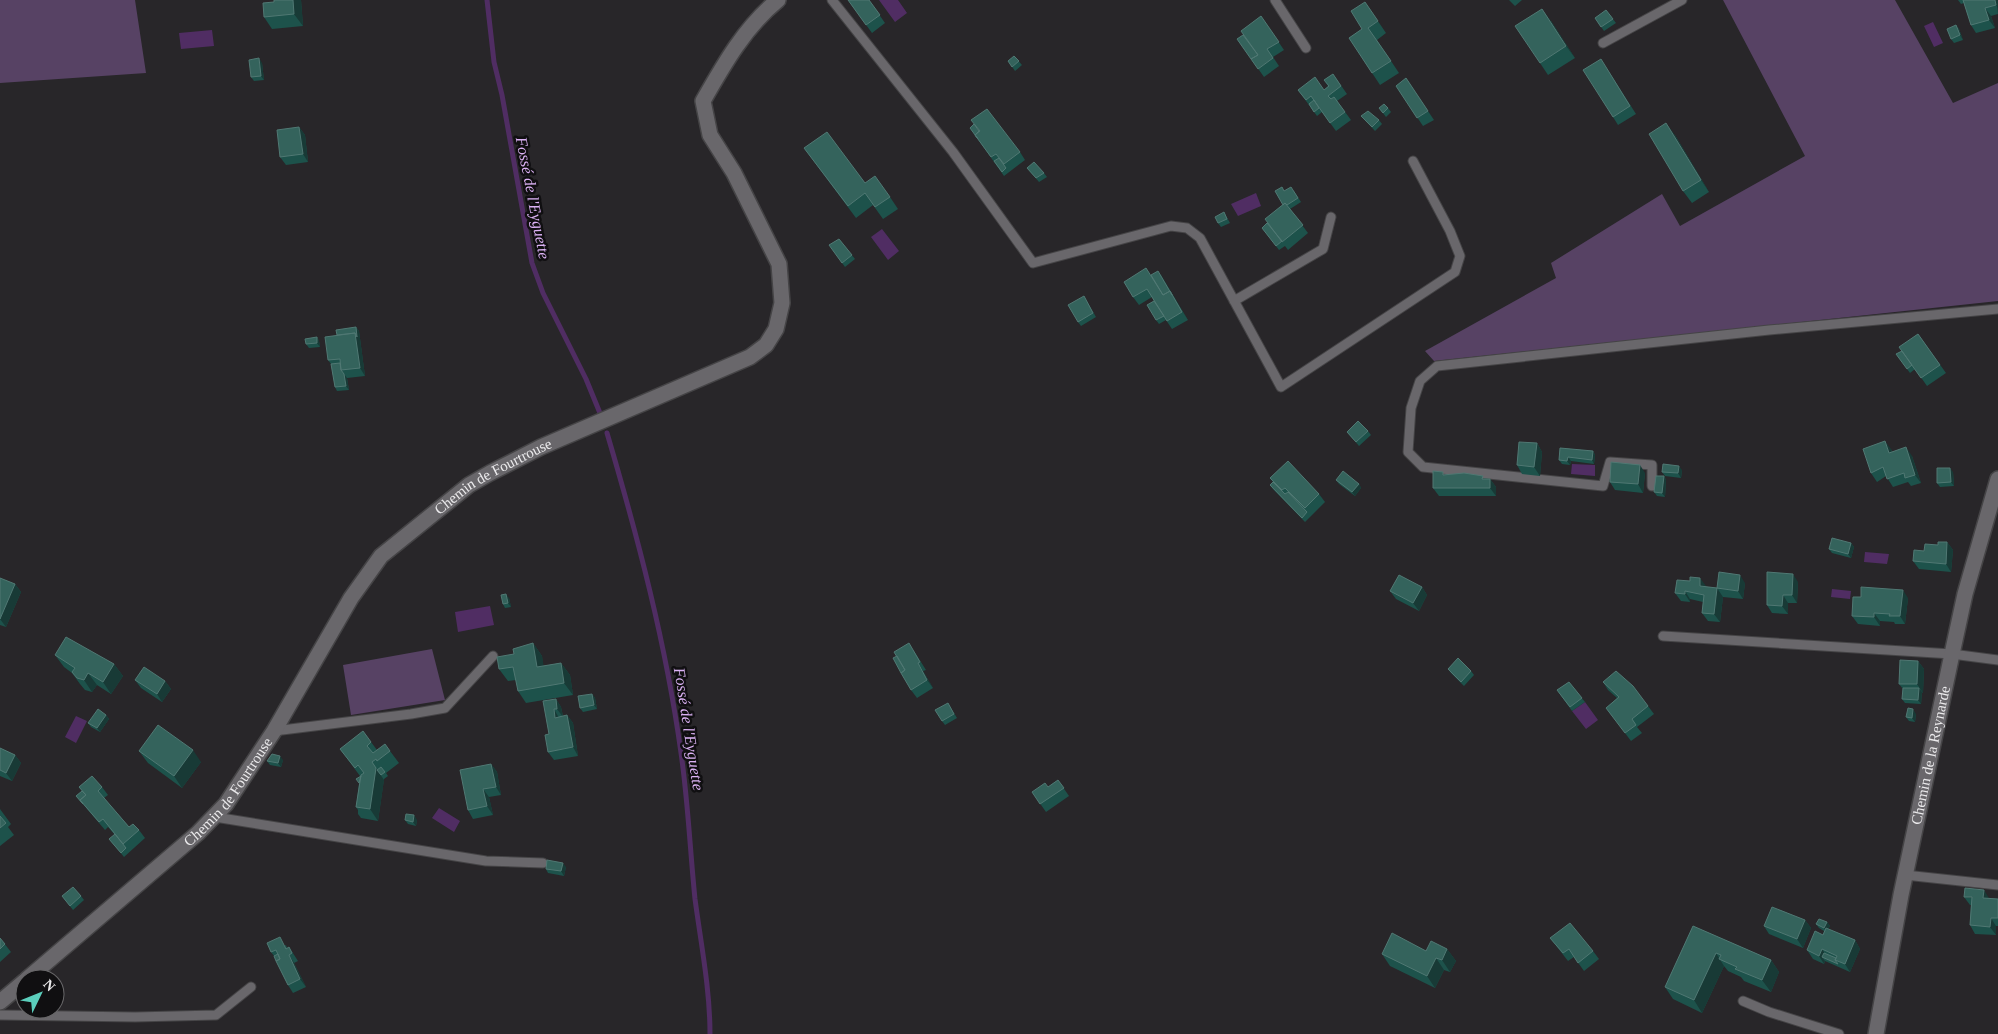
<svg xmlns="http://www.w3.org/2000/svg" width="1998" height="1034" font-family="Georgia,serif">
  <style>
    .green { fill: #574264 }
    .water { fill: #502d63 }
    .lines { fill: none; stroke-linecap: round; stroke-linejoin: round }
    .stream { stroke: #502d63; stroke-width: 5 }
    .service-casing { stroke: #454446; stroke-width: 11 }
    .minor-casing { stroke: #454446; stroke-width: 18 }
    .service { stroke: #69676b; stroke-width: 9 }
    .minor { stroke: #69676b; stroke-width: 15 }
    .wall { fill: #1d524b }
    .shaded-wall { fill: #183a36 }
    .building { fill: #34635c; stroke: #507873 }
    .labels { text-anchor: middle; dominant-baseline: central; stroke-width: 5; stroke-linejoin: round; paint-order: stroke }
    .street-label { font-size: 15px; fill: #ebeaec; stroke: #100f11 }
    .water-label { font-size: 16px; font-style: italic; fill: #dcb2f5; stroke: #100f11 }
  </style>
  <rect width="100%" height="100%" fill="#282629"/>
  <path class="green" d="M0,0H135L146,73L0,83Z
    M1723,0H1895L1953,103L1998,83V301L1434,361L1425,351L1556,278L1551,263L1662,194L1680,226L1805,156Z
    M432,649L445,700L351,715L343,665Z"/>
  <path class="water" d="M879,0H898L907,13L895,22Z
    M1933,22L1943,43L1934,47L1924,26Z
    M212,30L214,46L181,49L179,33Z
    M1256,193L1261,206L1238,216L1231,204Z
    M882,229L899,251L888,260L871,237Z
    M1572,464L1595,465V476L1571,474Z
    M1865,552L1889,554L1887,564L1864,562Z
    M1832,589L1851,591L1850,599L1831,597Z
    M490,606L494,625L458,632L455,612Z
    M1585,702L1598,720L1586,729L1572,711Z
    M76,716L87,721L76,743L65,737Z
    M439,808L460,821L454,832L432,818Z"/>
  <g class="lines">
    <path class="stream" d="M487,0L494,62L502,95L532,263L543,293L586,379L602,418
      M607,433C638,538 666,644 681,753C688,801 690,850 695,899C701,944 710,989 710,1034"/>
    <defs>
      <path id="service" d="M832,0L953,152L1033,263L1171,226L1187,228L1200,238L1281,387L1455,272L1460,256L1450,231L1413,161
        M1275,0L1306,48
        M1603,43L1682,0
        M1234,301L1323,249L1331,217
        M1652,486V465L1610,462L1603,486L1423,467L1408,452L1411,408L1420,381L1437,366L1769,330L1998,309
        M1663,636L1952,654L1998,660
        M274,731L411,714L445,708L493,656
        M215,817L486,861L543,863
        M1905,875L1998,885
        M1743,1001L1769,1012L1839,1034
        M0,1015L135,1017L216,1015L251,987"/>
      <g id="minor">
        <path id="s1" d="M27,979L198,833L226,804L274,731L351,598L381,556L469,485L490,473L541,447L750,357L766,345L776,329L782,303L779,264L734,173L710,135L703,101C724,64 745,27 778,0"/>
        <path d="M0,1002L25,981"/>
        <path id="s2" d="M1876,1034L1901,895L1952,654L1965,594L1998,479"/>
      </g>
    </defs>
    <use href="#service" class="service-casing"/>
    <use href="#minor" class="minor-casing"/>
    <use href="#service" class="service"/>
    <use href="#minor" class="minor"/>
  </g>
  <path class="wall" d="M301,0L303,26L272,29L264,17L274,2Z
    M848,0H869L885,23L872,33Z
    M1509,0H1522L1515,6Z
    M1958,0H1997L1998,14L1991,16L1995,28L1976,33L1971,25L1964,3L1961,4Z
    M1365,2L1386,33L1377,40L1399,73L1380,85L1349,38L1362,29Z
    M1606,10L1616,23L1604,31L1595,18Z
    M1261,16L1284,50L1273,57L1279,66L1264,77L1237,39L1243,35Z
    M1551,21L1575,58L1548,75L1540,63Z
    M1956,25L1959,29L1963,40L1954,43L1951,39Z
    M1014,56L1022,65L1015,71L1008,61Z
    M262,63L264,80L254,81L251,77Z
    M1606,67L1636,114L1618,125L1613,117Z
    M1333,74L1347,94L1337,101L1351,120L1336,131L1322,112L1317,116L1298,90H1324L1328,86L1324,80Z
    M1406,78L1434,120L1423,126L1396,86Z
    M1379,108H1388L1391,112L1386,117Z
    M1361,116L1379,120L1382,124L1375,131Z
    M299,127L305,135L308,162L286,165L280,157Z
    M970,128L1020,152L1025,160L1004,176Z
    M1675,135L1709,192L1692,203L1683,191Z
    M804,148L890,197L898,209L883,219L873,205L856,218Z
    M1027,168L1044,173L1047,177L1039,182Z
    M1284,191H1294L1301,202L1290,209L1308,233L1288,250L1285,246L1279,250L1262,228L1267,223L1283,205Z
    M1224,212L1230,223L1221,227L1218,223Z
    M839,239L855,259L845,267L829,245Z
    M1151,275H1161L1188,320L1172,329L1166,320L1159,324L1156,320L1154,301L1152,297L1139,305L1133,297Z
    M1084,296L1096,317L1081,326L1078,322Z
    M356,327L359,331L365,376L347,378L349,390L337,391L335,387L331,364L328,360L337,335Z
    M1918,334L1946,373L1927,386L1915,369L1910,373L1896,354L1902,351Z
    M317,337L319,341L320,347L309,348L306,344Z
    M1368,431L1371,435L1359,446L1347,432Z
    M1537,443L1542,452L1540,476L1522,474L1517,465Z
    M1560,448L1593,451L1595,455L1594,464L1571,461L1570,465L1562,464L1559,460Z
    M1891,449L1892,452L1912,456L1921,483L1911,486L1908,482L1893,487L1886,476L1877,482L1871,473Z
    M1682,470L1681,478L1665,476L1662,472Z
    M1953,472L1954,486L1940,487L1937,483Z
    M1645,473L1643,493L1615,490L1610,482Z
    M1445,475L1490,479L1496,487V496H1439L1433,488Z
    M1664,476L1666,480L1665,497L1657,496L1654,492Z
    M1270,478L1319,494L1325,502L1305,522L1273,489L1270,485L1273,482Z
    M1336,480L1359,484L1361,488L1355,496L1339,484Z
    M1947,542L1953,550L1951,572L1919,569L1913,561L1924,551L1938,545Z
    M1851,543L1854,547L1851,558L1832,553L1829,549Z
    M0,578L15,584L21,592L6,627L0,625Z
    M1798,582L1797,603H1788V614L1772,613L1767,605Z
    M1745,583L1743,599L1723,597L1720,622L1708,621L1702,613L1703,602L1690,599V602L1681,601L1675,593L1706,586V587L1717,588Z
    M1422,587L1427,595L1419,611L1396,599L1390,591Z
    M509,598L511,607L505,608L503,604Z
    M1908,598L1905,624H1895L1894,622L1880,621V626L1858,624L1852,616Z
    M533,643L542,656L543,666L561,663L570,675L573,695L526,703L518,691L516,680L508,681L499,669L514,654Z
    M914,651L926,670L923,671L933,688L917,698L911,690Z
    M55,655L114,664L123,676L111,694L97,685L92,692L85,690L80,684L72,673L64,667Z
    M1918,661L1924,669L1923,693L1922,692L1921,704L1905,703L1902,699L1903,689L1899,684Z
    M1448,669L1471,671L1474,675L1464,686L1451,673Z
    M135,680L165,681L171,689L162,702L141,688Z
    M1569,682L1585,702L1572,711L1557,690Z
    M1603,682L1648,706L1654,714L1637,727L1642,733L1631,741L1606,708L1617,698L1608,690Z
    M592,694L595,698L597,709L583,712L580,708Z
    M556,699L561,707L563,716L567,715L573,723L578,756L554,760L548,752L549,734Z
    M948,703L957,718L945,725L942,721Z
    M1916,714L1915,722L1909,721L1906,717Z
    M106,715L109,719L100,732L91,727L88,723Z
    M371,742L377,750L390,751L399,763L386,773L388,776L384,779L378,821L361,818L358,814V810L356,807L360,776L340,749Z
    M0,748L15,755L21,763L12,781L0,776Z
    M139,751L201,762L182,788L148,763Z
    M283,760L281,767L270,765L267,761Z
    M491,764L497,772L501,795L489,797L493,815L473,819L468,810Z
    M1058,780L1069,796L1046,812L1032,792L1048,787Z
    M79,787H102L108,795L104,798L129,827L139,830L145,838L124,857L109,839L115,835L108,827L105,830L76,796L82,791Z
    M0,809L11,824L8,827L14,835L0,846Z
    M405,820H417L416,826L408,824Z
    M566,867L564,876L548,873L546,869Z
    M62,896H81L84,900L73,910Z
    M1964,897L1998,899V926H1996V935L1975,934L1970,925L1971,905H1970Z
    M1805,920L1811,928L1803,948L1769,934L1764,926Z
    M1827,922L1830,926L1828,929L1855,940L1860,949L1850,972L1825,961L1824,964L1813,959L1807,950L1823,935L1824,931L1819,928L1816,924Z
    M1693,926L1771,960L1779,972L1771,992L1744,981L1741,977L1728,971L1724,966L1702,1013L1673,999L1665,987Z
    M0,938L11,952L0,962Z
    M1550,938L1593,951L1599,959L1584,971L1574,957L1568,961Z
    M286,945L287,948L289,947L298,961L294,963L306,987L293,993L288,985L274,956L271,952Z
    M1447,949L1456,961L1450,972L1444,970L1435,988L1390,966L1382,954Z"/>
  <path class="shaded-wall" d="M293,0H301L303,26L294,14Z
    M1995,0H1997L1998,1V8L1996,5Z
    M1985,8L1991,16L1995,28L1989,20Z
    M1542,9L1551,21L1575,58L1566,46Z
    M1956,25L1959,29L1963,40L1960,35Z
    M259,58L262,63L264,80L261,76Z
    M1666,123L1675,135L1709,192L1701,180Z
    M299,127L305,135L308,162L303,154Z
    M1158,271L1161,275L1188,320L1170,291Z
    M356,327L359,331L365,376L360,368L355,333Z
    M317,337L319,341L320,347L317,343Z
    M344,374L347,378L349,390L346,386Z
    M1885,441L1891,449L1895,461L1889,453Z
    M1537,443L1542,452L1540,476L1534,467Z
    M1906,447L1912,456L1921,483L1915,475Z
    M1593,451L1595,455L1594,464L1592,460Z
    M1568,457L1571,461L1570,465L1567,461Z
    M1640,465L1645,473L1643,493L1638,484Z
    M1679,466L1682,470L1681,478L1678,473Z
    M1950,468L1953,472L1954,486L1951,482Z
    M1664,476L1666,480L1665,497L1662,493Z
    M1490,479L1496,487V496L1490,488Z
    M1359,484L1361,488L1355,496L1352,492Z
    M1947,542L1953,550L1951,572L1946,564Z
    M1851,543L1854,547L1851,558L1848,554Z
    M1793,574L1798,582L1797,603L1792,595Z
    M1740,575L1745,583L1743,599L1738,591Z
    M1700,578L1706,586V594L1700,586Z
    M15,584L21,592L6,627L0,619Z
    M1422,587L1427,595L1419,611L1413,603Z
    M1717,588L1723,597L1720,622L1714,614Z
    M1903,590L1908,598L1905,624L1900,616Z
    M1685,591L1690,599V602L1685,594Z
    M506,594L509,598L511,607L508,603Z
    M1783,595L1788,603V614L1782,606Z
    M1874,613L1880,621V626L1874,617Z
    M533,643L542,656L546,679L537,667Z
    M1918,661L1924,669L1923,693L1917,684Z
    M561,663L570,675L573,695L564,683Z
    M918,663L923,671L933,688L927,680Z
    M114,664L123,676L111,694L103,682Z
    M88,673L97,685L92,692L84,680Z
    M165,681L171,689L162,702L157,694Z
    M1919,688L1922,692L1921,704L1918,700Z
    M592,694L595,698L597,709L594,705Z
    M556,699L561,707L563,717L557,709Z
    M554,709L559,718H555Z
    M1913,709L1916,714L1915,722L1912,718Z
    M106,715L109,719L100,732L97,728Z
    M567,715L573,723L578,756L573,747Z
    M193,750L201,762L182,788L174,776Z
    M15,755L21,763L12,781L6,773Z
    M280,756L283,760L281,767L278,763Z
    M491,764L497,772L501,795L496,787Z
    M376,768L384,780L378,821L370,809Z
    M483,789L489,797L493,815L487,806Z
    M414,815L417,820L416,826L413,822Z
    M563,863L566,867L564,876L561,871Z
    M1984,890L1989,898H1983Z
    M1991,918L1996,926V935L1990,927Z
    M1805,920L1811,928L1803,948L1797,939Z
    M1827,922L1830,926L1827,932L1824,928Z
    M1855,940L1860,949L1850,972L1845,964Z
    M1447,949L1456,961L1450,972L1442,960Z
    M1822,949L1827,957H1822L1825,961L1824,964L1819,956Z
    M1716,953L1724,966L1702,1013L1694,1000Z
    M289,955L294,963L306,987L300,979Z
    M1436,958L1444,970L1435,988L1427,976Z
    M1771,960L1779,972L1771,992L1762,980Z"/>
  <path class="building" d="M274,0H293L294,14L264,17L263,3L274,2Z
    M848,0H869L880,15L866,25Z
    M1963,0H1995L1996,5L1985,8L1989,20L1971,25Z
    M1365,2L1378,21L1368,28L1391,61L1372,73L1349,38L1362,29L1351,11Z
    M1542,9L1566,46L1540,63L1515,26Z
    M1606,10L1613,19L1601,27L1595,18Z
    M1261,16L1279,42L1267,49L1273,58L1258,69L1251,59L1258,55L1241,31Z
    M1956,25L1960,35L1951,39L1947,29Z
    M1243,35L1258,55L1251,59L1237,39Z
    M1014,56L1019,61L1012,67L1008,61Z
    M259,58L261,76L251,77L249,60Z
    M1601,59L1630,106L1613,117L1583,70Z
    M1333,74L1341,86L1328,96L1331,99L1334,97L1345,112L1330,123L1311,96L1306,100L1298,90L1315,77L1324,90L1329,86L1324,80Z
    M1406,78L1428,111L1417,118L1396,86Z
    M1314,100L1319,108L1314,112L1309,104Z
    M1384,104L1388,108L1383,113L1379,108Z
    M987,109L1020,152L1004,164L996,154L991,157L975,135L980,131L971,120Z
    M1368,111L1379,120L1372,127L1361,116Z
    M1666,123L1701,180L1683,191L1649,134Z
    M974,124L979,131L975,135L978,139L970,128Z
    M299,127L303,154L280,157L277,130Z
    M827,132L865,183L875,176L890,197L875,207L865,193L848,206L804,148Z
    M999,158L1006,168L1002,172L994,161Z
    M1034,162L1044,173L1036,178L1027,168Z
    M1282,187L1284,191L1291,187L1298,198L1287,205L1285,203L1283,205L1275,191Z
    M1285,203L1303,225L1282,242L1265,219Z
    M1224,212L1227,219L1218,223L1215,217Z
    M1267,223L1282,241L1276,246L1262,228Z
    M839,239L852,255L842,263L829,245Z
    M1146,268L1163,295L1170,291L1182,312L1167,321L1147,289L1133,297L1124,282Z
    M1158,271L1172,295L1170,291L1163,295L1151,275Z
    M1084,296L1093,313L1078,322L1068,305Z
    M1154,301L1164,316L1156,320L1147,305Z
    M356,327L357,337L355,333L337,335L336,330Z
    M355,333L360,368L341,370L340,359L328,360L325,337Z
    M1918,334L1940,365L1921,378L1899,347Z
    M317,337V343L306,344L305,339Z
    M1902,351L1912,365L1907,369L1896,354Z
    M340,363L341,370L344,374L346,386L335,387L331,364Z
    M1358,421L1368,431L1356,442L1347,432Z
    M1885,441L1889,453L1906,447L1915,475L1905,478L1904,473L1887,479L1883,467L1871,473L1863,449Z
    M1519,442L1537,443L1534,467L1517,465Z
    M1560,448L1593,451L1592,460L1568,457L1567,461L1559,460Z
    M1288,461L1319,494L1305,508L1285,488L1282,490L1270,478Z
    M1611,462L1640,465L1638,484L1610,482Z
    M1663,464L1679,466L1678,473L1662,472Z
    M1937,468H1950L1951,482L1937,483Z
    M1343,471L1359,484L1352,492L1336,480Z
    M1433,471L1443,472V475L1464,473L1483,476L1482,479H1490V488H1433Z
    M1656,476H1664L1662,493L1654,492Z
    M1273,482L1285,494L1288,492L1307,512L1302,518L1270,485Z
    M1832,538L1851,543L1848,554L1829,549Z
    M1938,542H1947L1946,564L1913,561L1914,550L1924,551L1925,544L1938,545Z
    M1719,572L1740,575L1738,591L1717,588L1714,614L1702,613L1704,595L1685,591V594L1675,593L1677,580L1690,581V577L1700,578V586L1717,588Z
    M1767,572L1793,574L1792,595H1783L1782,606L1767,605Z
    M1399,575L1422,587L1413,603L1390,591Z
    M0,578L15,584L0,619Z
    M1861,587L1903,590L1900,616H1889L1890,614L1874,613V617L1852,616L1853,597H1861Z
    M506,594L508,603L503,604L501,595Z
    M66,637L114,664L103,682L88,673L84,680L77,678L72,672L75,668L55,655Z
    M533,643L537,667L561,663L564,683L518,691L513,667L499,669L497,657L514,654L513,649Z
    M909,643L920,662L918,663L927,680L911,690L901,673L905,670L894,652Z
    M897,656L905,670L901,673L893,658Z
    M1458,658L1471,671L1461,682L1448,669Z
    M1900,660L1918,661L1917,684H1899Z
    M144,667L165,681L157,694L135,680Z
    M1616,671L1633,686L1648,706L1632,719L1636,725L1625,733L1606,708L1619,697L1603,682Z
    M1569,682L1582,698L1570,707L1557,690Z
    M1903,688H1919L1918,700L1902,699Z
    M592,694L594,705L580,708L578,696Z
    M556,699L557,709H554L555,718L567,715L573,747L548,752L545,735L549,734L543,701Z
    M948,703L954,714L942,721L935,710Z
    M1908,708L1913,709L1912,718L1906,717Z
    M98,709L106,715L97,728L88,723Z
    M158,725L193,750L174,776L139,751Z
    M363,731L371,742L367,746L373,753L385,744L390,751L377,761L376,759L372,762L376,768L370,809L356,807L361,775L364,773L358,765L355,768L340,749Z
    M0,748L15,755L6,773L0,770Z
    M272,754L280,756L278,763L267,761Z
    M491,764L496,787L483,789L487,806L468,810L460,770Z
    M381,767L385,772L381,775L377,770Z
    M92,776L102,787L98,791L129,827L133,824L139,830L123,844L103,819L99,822L80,800L86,795L79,787Z
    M361,776L359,783L356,779Z
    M1058,780L1064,788L1040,804L1032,792L1045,783L1048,787Z
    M82,791L86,795L80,800L83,804L76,796Z
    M406,814L414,815L413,822L405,820Z
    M0,816L6,823L0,828Z
    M115,834L126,848L121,853L109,839Z
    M547,860L563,863L561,871L546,869Z
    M73,887L81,896L70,906L62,896Z
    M1965,888L1984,890L1983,898L1998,899V918H1991L1990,927L1970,925L1972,897H1964Z
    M1772,907L1805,920L1797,939L1764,926Z
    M1819,919L1827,922L1824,928L1816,924Z
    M1570,923L1593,951L1578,963L1569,949L1563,953L1550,938Z
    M1693,926L1771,960L1762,980L1735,969L1737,967L1719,959L1721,955L1716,953L1694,1000L1665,987Z
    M1826,928L1855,940L1845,964L1835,960L1837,956L1822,949L1819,956L1807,950L1815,931L1823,935Z
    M1392,933L1426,951L1431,941L1447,949L1442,960L1436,958L1427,976L1382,954Z
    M280,937L286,949L289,947L292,953L289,955L300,979L288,985L276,961L280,959L276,950L271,952L267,943Z
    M0,938L5,944L0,949Z
    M1824,953L1836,958L1835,960L1838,964L1822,957Z
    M278,954L280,959L276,961L274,956Z"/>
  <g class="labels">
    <g class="street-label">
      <text stroke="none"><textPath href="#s1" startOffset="696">Chemin de Fourtrouse</textPath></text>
      <text stroke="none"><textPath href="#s2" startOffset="284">Chemin de la Reynarde</textPath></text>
      <text stroke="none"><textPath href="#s1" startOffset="276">Chemin de Fourtrouse</textPath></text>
    </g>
    <g class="water-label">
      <text transform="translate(533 198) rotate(79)">Fossé de l'Eyguette</text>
      <text transform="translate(689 729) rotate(81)">Fossé de l'Eyguette</text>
    </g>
  </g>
  <g transform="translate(40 994) rotate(47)"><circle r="24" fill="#100f11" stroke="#686769"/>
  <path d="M0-4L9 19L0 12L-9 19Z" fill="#5bcebc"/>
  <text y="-8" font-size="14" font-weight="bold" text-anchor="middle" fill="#ebeaec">N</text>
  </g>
</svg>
